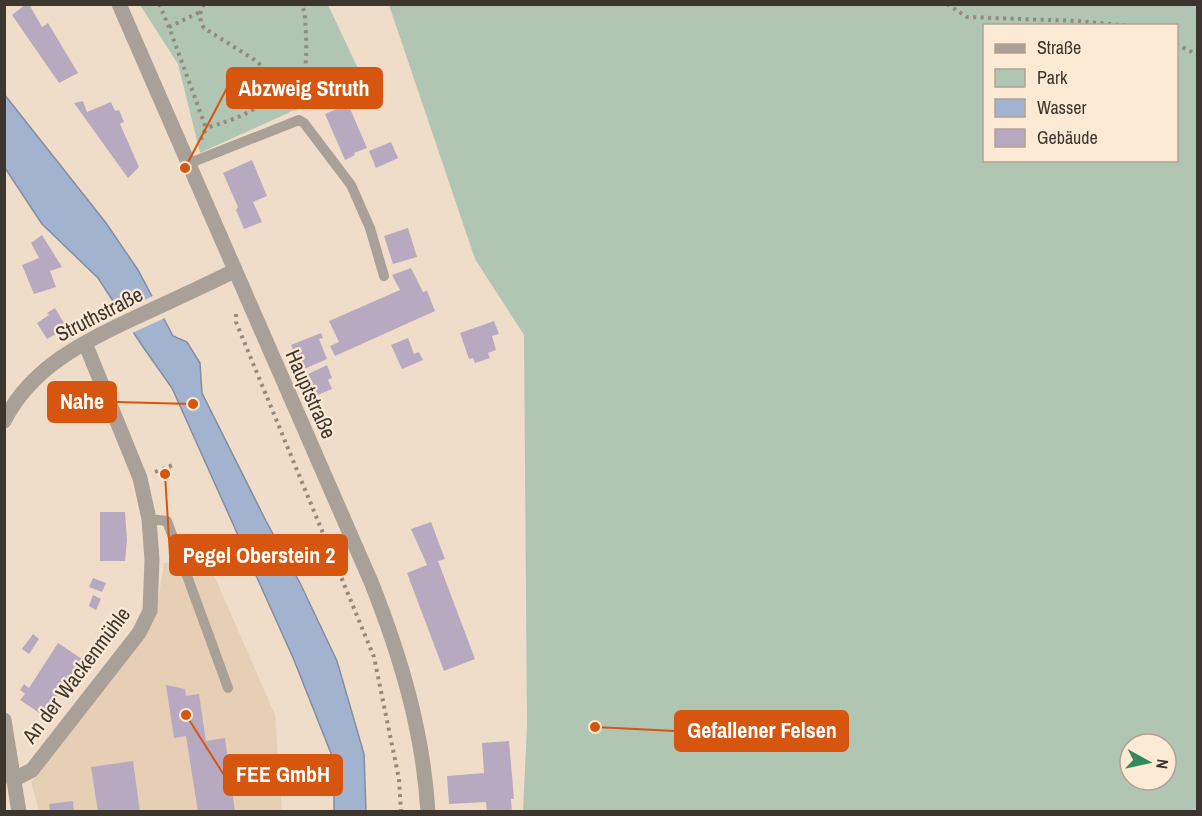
<svg xmlns="http://www.w3.org/2000/svg" width="1202" height="816" font-family="'Archivo Narrow',sans-serif">
  <style>
    .built { fill: #e7cfb5 }
    .green { fill: #b1c5b3; fill-rule: evenodd }
    .water { fill: #a2b3d0; stroke: #848e9f; stroke-width: 1.5 }
    .pier { fill: #efddc9 }
    .building { fill: #b7aac0 }
    .lines { fill: none; stroke-linecap: round; stroke-linejoin: round }
    .path { stroke: #968a7c; stroke-width: 4; stroke-dasharray: 3 4.5; stroke-linecap: butt }
    .service { stroke: #a9a198; stroke-width: 10 }
    .minor { stroke: #a9a198; stroke-width: 15 }
    .labels { text-anchor: middle; dominant-baseline: central; stroke-width: 4.5; stroke-linejoin: round; paint-order: stroke }
    .street-label { font-size: 21px; fill: #3d362e; stroke: #fcead5 }
    .leader { fill: none; stroke: #d7560f; stroke-width: 2 }
    .callout-dot { fill: #d7560f; stroke: #fcead5; stroke-width: 2 }
    .callout { fill: #d7560f; stroke: #d7560f; stroke-width: 2 }
    .callout-label { font-size: 22px; text-anchor: middle; font-weight: bold; fill: #fff }
  </style>
  <rect width="100%" height="100%" fill="#efddc9"/>
  <path class="built" d="M207,559L275,715L282,811H39L31,782L76,720L155,619L164,563Z"/>
  <path class="green" d="M140,5H328L363,79L200,153L178,64Z
    M389,5H1197V811H523L527,726L524,335L475,259ZM984,26H1176V160H984ZM1130,744H1166V780H1130Z"/>
  <path class="water" d="M4,94L106,223L138,270L173,336L187,342L200,363L202,393L266,521L300,583L337,661L364,754L366,811H334V761L294,660L172,388L143,347L98,278L42,224L5,168Z"/>
  <path class="pier" d="M155,295L167,317L130,334L117,313Z"/>
  <path class="building" d="M26,4H29L42,27L48,23L78,73L59,83L12,15Z
    M83,101L87,112L111,102L115,111L119,110L124,122L120,124L139,167L128,178L74,103Z
    M348,104L367,148L354,153L355,155L345,160L325,114Z
    M391,142L398,158L376,168L369,151Z
    M252,160L267,196L253,202L262,222L244,229L236,210L238,207L223,173Z
    M408,228L417,257L393,264L384,236Z
    M42,235L62,267L50,271L56,287L34,294L22,265L39,258L31,243Z
    M411,268L423,292L427,291L435,311L335,356L330,346L339,342L329,321L400,290L392,275Z
    M55,308L67,328L47,339L37,323L49,315L47,313Z
    M494,321L499,334L492,336L496,350L488,353L490,358L475,363L473,358L469,359L460,333Z
    M321,333L323,338L319,339L327,359L302,370L291,345Z
    M408,338L414,354L419,352L423,360L402,369L391,345Z
    M327,365L332,378L328,380L332,389L313,397L308,390L310,386L306,375Z
    M170,468L172,475L161,480L158,472Z
    M100,512H125L127,540L125,561H100Z
    M431,522L445,559L438,561L475,659L444,671L407,573L427,565L411,529Z
    M93,578L106,583L102,592L89,587Z
    M93,595L101,599L96,610L89,606Z
    M33,634L39,639L29,654L22,649Z
    M58,643L82,659L44,716L20,700L25,694L20,690L24,684L29,688Z
    M166,685L185,689L186,696L199,694L206,741L225,738L235,812H198L186,736L174,738Z
    M509,741L514,799H511L512,812H487L486,802L449,804L447,776L484,773L482,743Z
    M133,761L140,812H98L91,767Z
    M73,801L74,812H50L49,804Z"/>
  <g class="lines">
    <path class="path" d="M159,4L169,27L206,128L199,144
      M204,4C199,13 199,19 204,28L258,62L267,74L274,92C254,114 234,119 206,128
      M947,4L967,17L1077,21L1133,26
      M169,27L200,12
      M1176,44L1198,55
      M274,92C278,93 285,95 289,94C313,89 305,32 305,13L301,4
      M236,314V322L374,657L399,779L401,812
      M155,472L173,465"/>
    <path class="service" d="M190,163L299,120L304,123L351,185L370,228L384,276
      M149,519L167,521L228,688"/>
    <path class="minor" d="M119,4C205,197 287,391 372,584C401,658 423,731 428,812
      M4,421C33,364 88,340 143,314C173,300 204,286 234,271
      M4,720L19,812
      M13,780L32,770L139,633L150,611L152,560L149,519L140,478L85,343"/>
  </g>
  <g class="labels">
    <g class="street-label">
      <text transform="translate(99 314) rotate(-27)">Struthstraße</text>
      <text transform="translate(311 394) rotate(66)">Hauptstraße</text>
      <text transform="translate(76 675) rotate(-53)">An der Wackenmühle</text>
    </g>
  </g>
  <path class="leader" d="M185 168L227 88M193 404L116 402M165 474L170 555M595 727L675 731M186 715L224 775"/>
  <g class="callout-dot">
    <circle cx="185" cy="168" r="6"/>
    <circle cx="193" cy="404" r="6"/>
    <circle cx="165" cy="474" r="6"/>
    <circle cx="595" cy="727" r="6"/>
    <circle cx="186" cy="715" r="6"/>
  </g>
  <g class="callout">
    <rect x="227" y="68" width="155" height="40" rx="6"/>
    <rect x="48" y="382" width="68" height="40" rx="6"/>
    <rect x="170" y="535" width="177" height="40" rx="6"/>
    <rect x="675" y="711" width="173" height="40" rx="6"/>
    <rect x="224" y="755" width="118" height="40" rx="6"/>
  </g>
  <g class="callout-label">
    <text x="304" y="96">Abzweig Struth</text>
    <text x="82" y="409">Nahe</text>
    <text x="259" y="563">Pegel Oberstein 2</text>
    <text x="762" y="738">Gefallener Felsen</text>
    <text x="283" y="782">FEE GmbH</text>
  </g>
  <rect width="1202" height="816" fill="none" stroke="#3d362e" stroke-width="12"/>
  <rect x="983" y="24" width="195" height="138" fill="#fcead5" stroke="#b0a292" stroke-width="1.5"/>
  <rect x="995" y="44" width="30" height="9" fill="#a9a198" stroke="#b0a292" stroke-width="1.5"/>
  <text x="1037" y="54" font-size="18" fill="#3d362e">Straße</text>
  <rect x="995" y="69" width="30" height="18" fill="#b1c5b3" stroke="#b0a292" stroke-width="1.5"/>
  <text x="1037" y="84" font-size="18" fill="#3d362e">Park</text>
  <rect x="995" y="99" width="30" height="18" fill="#a2b3d0" stroke="#b0a292" stroke-width="1.5"/>
  <text x="1037" y="114" font-size="18" fill="#3d362e">Wasser</text>
  <rect x="995" y="129" width="30" height="18" fill="#b7aac0" stroke="#b0a292" stroke-width="1.5"/>
  <text x="1037" y="144" font-size="18" fill="#3d362e">Gebäude</text>
  <g transform="translate(1148 762) rotate(98)"><circle r="28" fill="#fcead5" stroke="#b0a292" stroke-width="1.5"/>
  <path d="M0-4.5L10 22L0 15L-10 22Z" fill="#34895c"/>
  <text y="-9" font-size="16" font-weight="bold" text-anchor="middle" fill="#3d362e">N</text>
  </g>
</svg>
